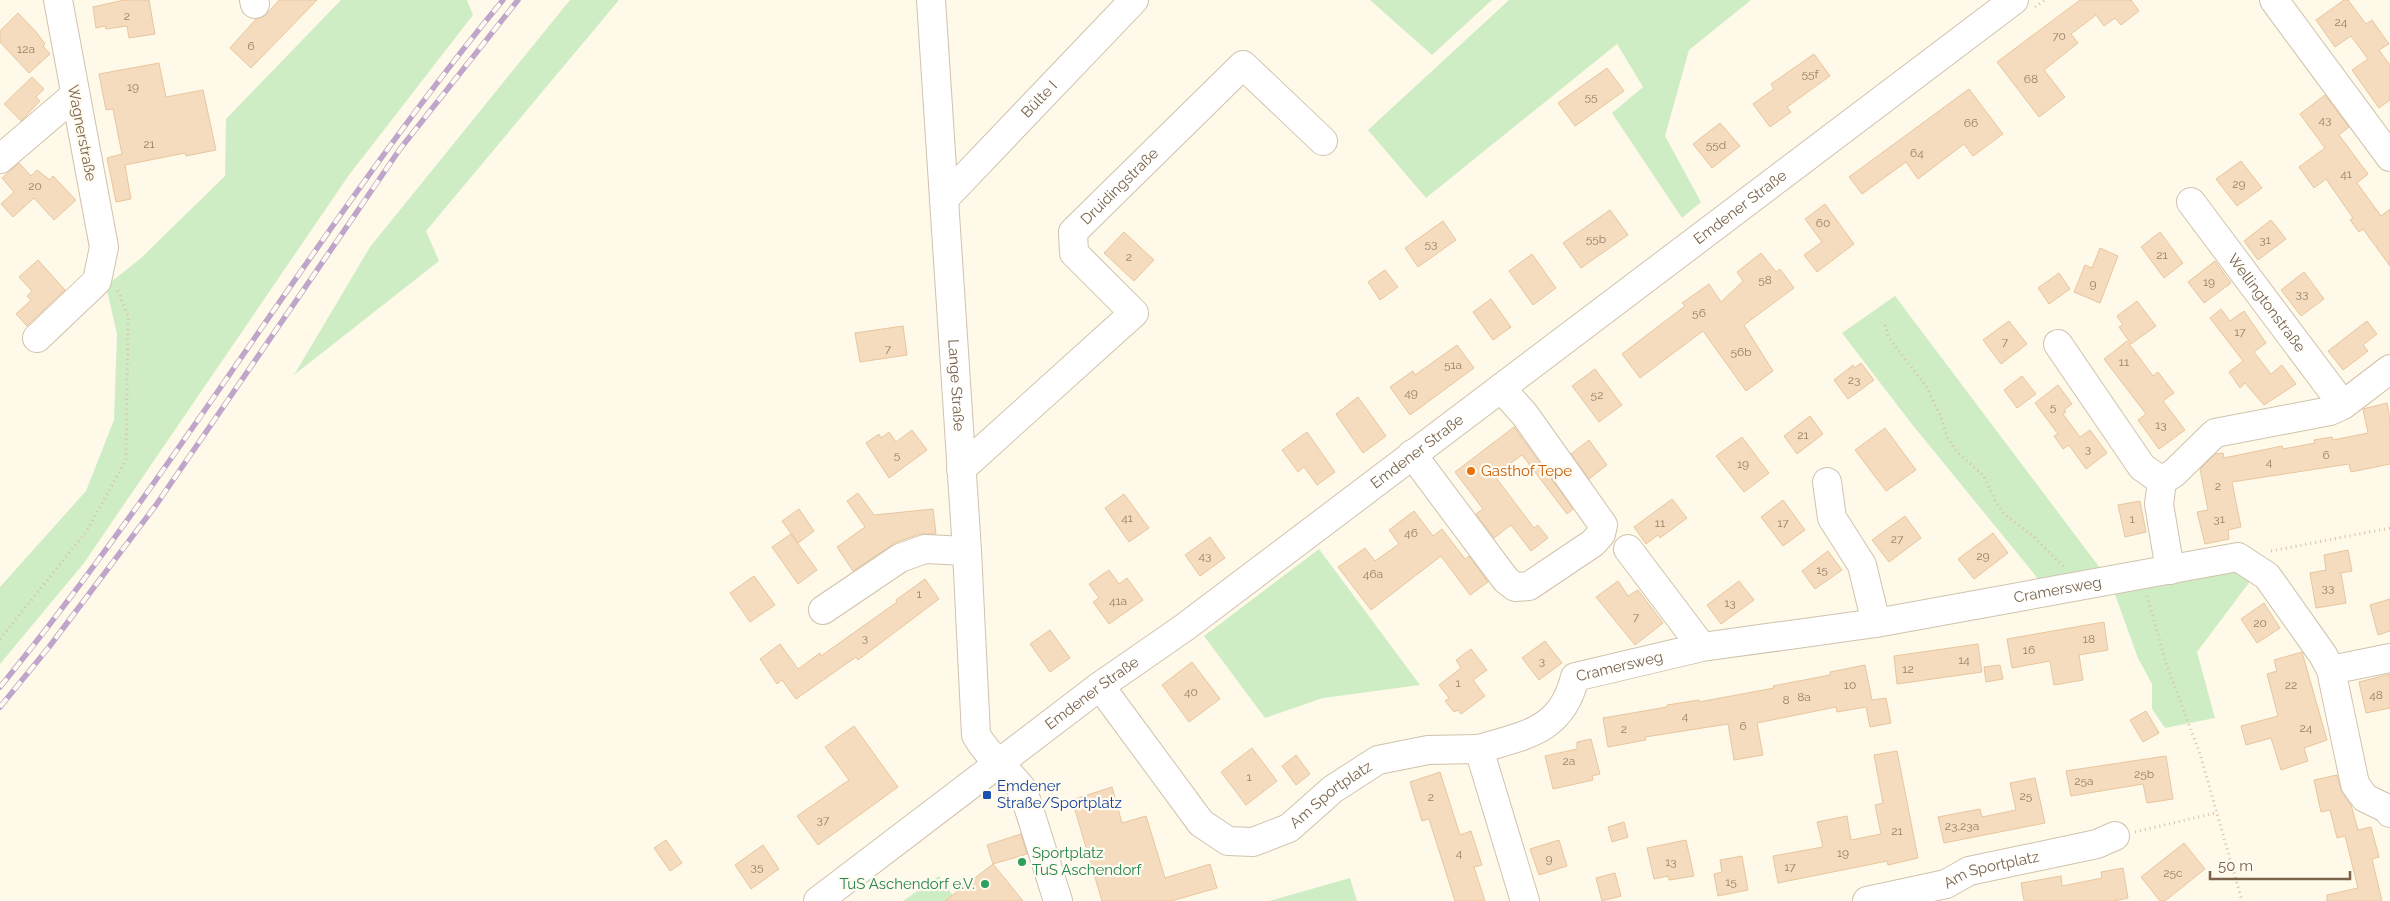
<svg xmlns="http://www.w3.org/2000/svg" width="2390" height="901" font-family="Raleway,sans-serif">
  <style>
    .green { fill: #cfedc5 }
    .building { fill: #f5dcbe; stroke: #e8c69e }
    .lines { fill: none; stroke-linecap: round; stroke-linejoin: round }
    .minor-casing { stroke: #d1c2ad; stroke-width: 30 }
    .path { stroke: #dbc0a1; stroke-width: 3; stroke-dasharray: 1 4; stroke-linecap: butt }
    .minor { stroke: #fff; stroke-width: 28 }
    .rail-casing { stroke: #bea5c9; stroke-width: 5.5 }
    .rail { stroke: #fffbf0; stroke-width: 4; stroke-dasharray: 11; stroke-linecap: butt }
    .food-dot { fill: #e8710a; stroke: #fffbf0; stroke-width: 2 }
    .transit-dot { fill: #1a4fb4; stroke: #fffbf0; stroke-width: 2 }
    .leisure-dot { fill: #2e9e5b; stroke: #fffbf0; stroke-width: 2 }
    .labels { text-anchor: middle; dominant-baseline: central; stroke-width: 4.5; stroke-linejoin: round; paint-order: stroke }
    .number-label { font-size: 12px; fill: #998167 }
    .street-label { font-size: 15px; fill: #7a634a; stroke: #fffbf0 }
    .food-label { font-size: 15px; fill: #c56008; stroke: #fffbf0; text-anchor: start }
    .transit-label { font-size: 15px; fill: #164399; stroke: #fffbf0; text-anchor: start }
    .leisure-label { font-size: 15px; fill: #27864d; stroke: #fffbf0; text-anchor: start }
  </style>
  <rect width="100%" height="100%" fill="#fef9e9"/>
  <path class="green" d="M341,0H467L473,15L349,175L84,563L0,664V587L86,491L114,420L117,334L106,286L141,258L225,176L226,119Z
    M570,0H619L426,231L439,261L294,375L370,247Z
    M1370,0H1492L1432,55Z
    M1509,0H1751L1689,50L1665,136L1701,202L1682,218L1612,113L1643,87L1617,44L1426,198L1368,130Z
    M1895,296L2100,568L2039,580L1911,423L1842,333Z
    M1319,549L1420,685L1323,698L1265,718L1204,636Z
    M2230,567L2254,576L2197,652L2215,718L2165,728L2152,709V684L2138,658L2113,589Z
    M939,876L957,901H903Z
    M1350,878L1357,901H1269Z"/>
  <path class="building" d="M124,0H149L155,34L129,38L127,26L106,29L105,26L96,28L93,7Z
    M279,0H317L251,68L230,48L256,19L265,16Z
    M2080,0H2131L2139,11L2121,25L2115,18L2104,26L2096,15L2071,34L2078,43L2044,70L2065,97L2039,117L1997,62Z
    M2344,0H2348L2366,24L2372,20L2389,44L2379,50L2390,65V100L2379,108L2352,70L2368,59L2351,36L2335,47L2316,20Z
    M18,13L37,33L45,44L43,46L50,54L29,73L0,42V31Z
    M1814,54L1830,76L1787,107L1791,112L1770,127L1753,104L1774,89L1771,84Z
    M159,63L166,97L203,90L216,150L186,156L185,153L125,165L131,199L116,202L107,158L122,154L113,109L106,110L99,74Z
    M1607,68L1624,91L1575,126L1558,103Z
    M32,77L44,89L36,97L40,101L21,121L4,104Z
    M1969,89L2003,134L1973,156L1964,144L1918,179L1906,162L1862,194L1849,177Z
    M2325,95L2349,127L2339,135L2368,174L2357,183L2381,216L2390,209V266L2363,229L2359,232L2350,220L2353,218L2326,179L2314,188L2299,167L2325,148L2300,114Z
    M1720,123L1740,146L1712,168L1693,144Z
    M2241,161L2262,188L2237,206L2216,179Z
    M19,163L31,176L37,170L50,180L53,176L76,200L54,220L34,198L13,217L1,204L14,192L2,178Z
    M1825,204L1854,244L1817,272L1804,255L1822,242L1805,219Z
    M1610,210L1628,235L1581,268L1563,243Z
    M2271,220L2286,239L2258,260L2244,241Z
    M1443,221L1456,240L1418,267L1405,248Z
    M1124,232L1154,260L1134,281L1104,253Z
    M2160,232L2183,263L2164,278L2141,247Z
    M2100,248L2118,256L2100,303L2074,292L2085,265L2092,268Z
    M1761,253L1776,272L1780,269L1794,288L1744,325L1773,371L1746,391L1703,331L1640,378L1622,354L1685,306L1682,303L1709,284L1721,302L1743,281L1737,272Z
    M1532,254L1556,288L1533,305L1509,271Z
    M38,260L65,290L27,326L16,314L31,300L27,296L32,291L19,277Z
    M2215,261L2231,283L2204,303L2188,282Z
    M1385,270L1398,287L1380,300L1368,282Z
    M2304,272L2324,299L2301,316L2281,290Z
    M2059,273L2070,289L2049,304L2038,288Z
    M1491,299L1511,327L1493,340L1473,312Z
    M2137,301L2156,326L2131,344L2119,327L2123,325L2117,316Z
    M2221,309L2230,321L2244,311L2266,343L2254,352L2271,374L2282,365L2296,384L2264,405L2245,383L2240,388L2229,372L2243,361L2210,318Z
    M2009,321L2027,344L2001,364L1983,340Z
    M2367,321L2377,334L2363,345L2368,351L2343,370L2328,351Z
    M903,326L907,355L860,362L855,333Z
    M2127,341L2153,376L2158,372L2174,393L2163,401L2185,430L2159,449L2138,420L2146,414L2104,359Z
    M1457,345L1474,368L1410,415L1390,387L1413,371L1415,375Z
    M1861,363L1874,380L1848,399L1834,380L1853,365L1854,368Z
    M1595,369L1622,405L1599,422L1572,386Z
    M2022,376L2036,394L2017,408L2004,390Z
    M2058,385L2072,404L2064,410L2066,412L2063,414L2080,437L2090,430L2107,453L2086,469L2069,445L2063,449L2054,436L2058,434L2035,403Z
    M1358,397L1386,436L1363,453L1336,414Z
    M2387,403L2390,419V464L2351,472L2349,464L2232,482L2241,527L2228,530L2229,539L2205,544L2197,512L2208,510L2200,469L2215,454L2223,453L2224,458L2282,446L2283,449L2315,443L2314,440L2332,437L2333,440L2368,433L2363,409Z
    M1810,416L1823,434L1797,454L1784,436Z
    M1514,427L1573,509L1567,514L1522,455L1494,475L1534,528L1538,525L1548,538L1531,551L1511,525L1494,538L1476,514L1483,509L1455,472Z
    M1885,428L1916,470L1886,491L1855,450Z
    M912,430L927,450L889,478L866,443L879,434L881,438L889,432L896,442Z
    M1307,432L1335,472L1317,485L1304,467L1298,472L1282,450Z
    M1742,437L1769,473L1744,492L1716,456Z
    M1589,440L1607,465L1589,479L1571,454Z
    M858,493L874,515L933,509L936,534H920L897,542L853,571L837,547L865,527L847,501Z
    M1124,494L1149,528L1129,542L1105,508Z
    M1672,499L1687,518L1660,538L1658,535L1646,544L1634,527Z
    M1783,500L1805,530L1783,546L1761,517Z
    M2140,501L2146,532L2125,537L2118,505Z
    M799,509L814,531L798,543L782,521Z
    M1414,511L1433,536L1442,529L1465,559L1469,556L1488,582L1470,595L1441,556L1371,610L1338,567L1365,548L1375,561L1399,544L1389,530Z
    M1905,516L1921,538L1889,562L1872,540Z
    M1993,533L2008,553L1974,579L1958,559Z
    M791,534L817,570L798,584L772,547Z
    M1210,537L1225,558L1200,576L1185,555Z
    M2348,550L2352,571L2341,573L2346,603L2316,608L2310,573L2326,570L2324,555Z
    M1828,551L1842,570L1815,589L1802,571Z
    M1109,570L1119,584L1127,578L1143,600L1109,624L1093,602L1099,598L1089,584Z
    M754,576L775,605L750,622L730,593Z
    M925,579L939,599L858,660L856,657L796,699L782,680L777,684L760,659L780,644L798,669L820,653L821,656L897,602L896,600Z
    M1618,581L1628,596L1638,590L1663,623L1635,645L1596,597Z
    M1739,581L1754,600L1721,624L1707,605Z
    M2390,599V631L2378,635L2370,605Z
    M2264,603L2280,628L2257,643L2241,619Z
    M2104,622L2108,650L2079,655L2083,680L2054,685L2050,661L2012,668L2007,639Z
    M1050,630L1070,658L1050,672L1030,644Z
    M1545,641L1562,663L1539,680L1522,658Z
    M1978,644L1982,672L1897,684L1894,656Z
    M1471,649L1487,670L1473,680L1485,696L1461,714L1458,710L1454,712L1445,701L1449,698L1439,685L1461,668L1456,660Z
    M2302,652L2327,740L2304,748L2308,761L2281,770L2271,738L2246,745L2241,726L2278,716L2267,674L2277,671L2274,660Z
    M1192,662L1220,699L1189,722L1162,685Z
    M1865,665L1872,700L1886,698L1891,723L1870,727L1866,707L1837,712L1836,707L1757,723L1763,755L1734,760L1728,724L1645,737L1646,740L1608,747L1603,718L1667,707V705L1699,700V702L1774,688L1773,686L1830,675V672Z
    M2000,665L2003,679L1986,682L1984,667Z
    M2390,674V708L2366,713L2359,682Z
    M2146,711L2159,733L2143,742L2130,720Z
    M854,726L898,787L818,845L797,816L849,780L825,747Z
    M1591,739L1600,774L1592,776L1593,780L1553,789L1545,756L1577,749V742Z
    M1252,748L1277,781L1246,805L1221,772Z
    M1897,751L1918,858L1888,865L1887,861L1778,883L1773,856L1823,847L1817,822L1847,816L1851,840L1881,834L1875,805L1883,803L1874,755Z
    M1296,755L1310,774L1296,785L1282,766Z
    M2166,756L2173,799L2147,803L2143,784L2071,796L2066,771Z
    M1440,772L1460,835L1471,831L1482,865L1474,867L1485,901H1455L1429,819L1422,821L1410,782Z
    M2337,775L2342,793L2351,805L2358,830L2371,827L2379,857L2372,859L2382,901H2327V895L2358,888L2345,836L2337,838L2330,810L2321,812L2314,780Z
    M2035,778L2045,823L1944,843L1938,817L1980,809L1982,817L2016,810L2010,783Z
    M1112,787L1122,823L1146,816L1165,878L1210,864L1217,888L1171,901H1102L1072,800Z
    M1624,822L1628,837L1612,842L1608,827Z
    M1021,834L1027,854L993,864L987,845Z
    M666,840L682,863L670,871L654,848Z
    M1559,840L1567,866L1539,875L1530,849Z
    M1686,840L1694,876L1669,880L1668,876L1654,879L1647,848Z
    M2184,843L2205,869L2165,901H2160L2141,877Z
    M763,845L779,869L751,889L735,865Z
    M1742,856L1748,890L1718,896L1714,874L1722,872L1720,860Z
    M993,864L1023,901H945Z
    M2123,868L2128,898L2114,901H2024L2021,883L2061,876L2062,886L2102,878L2101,872Z
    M1615,873L1621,896L1602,901L1596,878Z"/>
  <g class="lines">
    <defs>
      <g id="minor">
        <path d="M254,0L255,4"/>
        <path id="s1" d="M931,0L967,551L976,735C989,758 1007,769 1023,790L1058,901"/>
        <path d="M2274,0L2390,157"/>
        <path d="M0,159L75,95"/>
        <path id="s2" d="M944,199L1134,0"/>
        <path id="s3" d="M2191,202L2343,405"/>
        <path d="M37,338L97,281L104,247L58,0"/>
        <path d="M2058,344L2142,467L2162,481"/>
        <path d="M1412,454L1506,580L1515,587L1529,586L1593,543L1601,534L1603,525L1525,415L1501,388"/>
        <path id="s4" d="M961,469L1134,313L1074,253L1073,232L1243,65L1323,141"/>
        <path d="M1827,482L1832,518L1862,565L1876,623"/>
        <path d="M1628,549L1702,647"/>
        <path d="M2170,570L2159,504L2162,481L2174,473L2215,433L2330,411L2343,405L2390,369"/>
        <path d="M823,610L900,558L925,549L967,551"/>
        <path d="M2331,670L2390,658"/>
        <path id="s5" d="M1100,686L1201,823L1228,841L1253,842L1289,828L1333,789L1378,760L1428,750L1479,749L1525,901"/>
        <path id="s6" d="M1479,749C1526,735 1562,731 1575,677L1702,647L1876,623L2238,557L2267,576L2323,655L2331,670L2355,784L2365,798L2390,810V813"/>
        <path id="s7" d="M818,901L1100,686L1185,627L2014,0"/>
        <path id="s8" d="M1867,901L1946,884L1969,871L2097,844L2115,836"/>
      </g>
    </defs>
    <use href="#minor" class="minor-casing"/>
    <path class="path" d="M2035,7L2045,0
      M1885,325L1889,338L1926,386L1941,417L1947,437L1957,452L1984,476L1994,499L2005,515L2034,537L2064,567
      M2271,551L2390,528
      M2147,596L2166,663L2200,754L2242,901
      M0,639L86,532L126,460L128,316L117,289
      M2135,832L2215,813"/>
    <use href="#minor" class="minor"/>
    <defs>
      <path id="rail" d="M0,687C180,467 322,219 503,0
        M0,707L49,647L156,505L400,149L518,0"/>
    </defs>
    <use href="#rail" class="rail-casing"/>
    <use href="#rail" class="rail"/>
  </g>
  <circle class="food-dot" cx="1471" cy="471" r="5"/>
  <rect class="transit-dot" x="982" y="790" width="10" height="10" rx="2.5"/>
  <g class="leisure-dot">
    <circle cx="1022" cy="862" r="5"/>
    <circle cx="985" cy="884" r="5"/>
  </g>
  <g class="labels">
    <g class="number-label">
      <text x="127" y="16">2</text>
      <text x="2341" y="22">24</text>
      <text x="2059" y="36">70</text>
      <text x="251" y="46">6</text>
      <text x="26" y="49">12a</text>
      <text x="1810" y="74">55f</text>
      <text x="2031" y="79">68</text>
      <text x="133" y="87">19</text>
      <text x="1591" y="97">55</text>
      <text x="2325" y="120">43</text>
      <text x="1971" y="123">66</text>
      <text x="149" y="144">21</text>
      <text x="1716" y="145">55d</text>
      <text x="1917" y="153">64</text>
      <text x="2346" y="174">41</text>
      <text x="2239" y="184">29</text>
      <text x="35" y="186">20</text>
      <text x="1823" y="223">60</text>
      <text x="1596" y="239">55b</text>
      <text x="2265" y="240">31</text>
      <text x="1431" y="244">53</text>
      <text x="2162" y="255">21</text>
      <text x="1129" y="257">2</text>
      <text x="1765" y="280">58</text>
      <text x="2209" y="282">19</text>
      <text x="2093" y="284">9</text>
      <text x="2302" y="294">33</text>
      <text x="1699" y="313">56</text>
      <text x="2240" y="332">17</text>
      <text x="2005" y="342">7</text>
      <text x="888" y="349">7</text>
      <text x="1741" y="352">56b</text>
      <text x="2124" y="362">11</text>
      <text x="1453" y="365">51a</text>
      <text x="1854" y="380">23</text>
      <text x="1411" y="393">49</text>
      <text x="1597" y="395">52</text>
      <text x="2053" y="407">5</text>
      <text x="2161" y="425">13</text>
      <text x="1803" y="435">21</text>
      <text x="2088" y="449">3</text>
      <text x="897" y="455">5</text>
      <text x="2326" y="455">6</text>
      <text x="2269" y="462">4</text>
      <text x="1743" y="464">19</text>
      <text x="2218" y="486">2</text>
      <text x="1127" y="518">41</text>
      <text x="2132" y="519">1</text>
      <text x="2219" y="519">31</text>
      <text x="1660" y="523">11</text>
      <text x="1783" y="523">17</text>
      <text x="1411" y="533">46</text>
      <text x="1897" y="539">27</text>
      <text x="1205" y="556">43</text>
      <text x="1983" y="556">29</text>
      <text x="1822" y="570">15</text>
      <text x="1373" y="574">46a</text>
      <text x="2328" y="588">33</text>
      <text x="919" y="594">1</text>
      <text x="1118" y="601">41a</text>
      <text x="1730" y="603">13</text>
      <text x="1636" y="617">7</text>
      <text x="2260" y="623">20</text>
      <text x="865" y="638">3</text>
      <text x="2089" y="639">18</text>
      <text x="2029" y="650">16</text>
      <text x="1964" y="660">14</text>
      <text x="1542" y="661">3</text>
      <text x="1908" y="669">12</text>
      <text x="1458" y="683">1</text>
      <text x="1850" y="685">10</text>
      <text x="2291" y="685">22</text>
      <text x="1191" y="692">40</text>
      <text x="2376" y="695">48</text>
      <text x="1804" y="697">8a</text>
      <text x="1786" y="700">8</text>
      <text x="1685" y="716">4</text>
      <text x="1743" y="726">6</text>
      <text x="2306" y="728">24</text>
      <text x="1624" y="729">2</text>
      <text x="1569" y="761">2a</text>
      <text x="2144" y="774">25b</text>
      <text x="1249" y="777">1</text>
      <text x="2084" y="781">25a</text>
      <text x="2026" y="796">25</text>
      <text x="1431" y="797">2</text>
      <text x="823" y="820">37</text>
      <text x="1962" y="826">23,23a</text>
      <text x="1897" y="831">21</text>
      <text x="1459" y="853">4</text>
      <text x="1843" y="853">19</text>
      <text x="1549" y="859">9</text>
      <text x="1671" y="862">13</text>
      <text x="757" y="867">35</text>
      <text x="1790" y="867">17</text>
      <text x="2173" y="873">25c</text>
      <text x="1731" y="882">15</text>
    </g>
    <g class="street-label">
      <text stroke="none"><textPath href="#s2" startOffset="138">Bülte I</textPath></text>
      <text transform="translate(82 133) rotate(79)">Wagnerstraße</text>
      <text stroke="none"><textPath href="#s4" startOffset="404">Druidingstraße</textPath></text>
      <text stroke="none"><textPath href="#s7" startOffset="1154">Emdener Straße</textPath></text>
      <text stroke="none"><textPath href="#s3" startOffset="126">Wellingtonstraße</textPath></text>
      <text stroke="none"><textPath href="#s1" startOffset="386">Lange Straße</textPath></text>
      <text stroke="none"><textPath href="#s7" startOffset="749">Emdener Straße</textPath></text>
      <text stroke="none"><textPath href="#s6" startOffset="619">Cramersweg</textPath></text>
      <text stroke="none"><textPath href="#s6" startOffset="174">Cramersweg</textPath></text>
      <text stroke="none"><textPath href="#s7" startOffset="344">Emdener Straße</textPath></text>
      <text stroke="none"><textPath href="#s5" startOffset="320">Am Sportplatz</textPath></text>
      <text stroke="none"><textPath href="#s8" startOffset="129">Am Sportplatz</textPath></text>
    </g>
    <g class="food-label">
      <text x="1481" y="471">Gasthof Tepe</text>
    </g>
    <g class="transit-label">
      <text x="997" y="786">Emdener<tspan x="997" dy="17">Straße/Sportplatz</tspan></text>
    </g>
    <g class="leisure-label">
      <text x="1032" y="853">Sportplatz<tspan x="1032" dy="17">TuS Aschendorf</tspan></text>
      <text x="975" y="884" text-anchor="end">TuS Aschendorf e.V.</text>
    </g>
  </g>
  <path d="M2210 871v8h140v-8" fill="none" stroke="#7a634a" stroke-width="2.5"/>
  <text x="2218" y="871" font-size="15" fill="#7a634a" stroke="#fffbf0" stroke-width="4" paint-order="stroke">50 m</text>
</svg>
